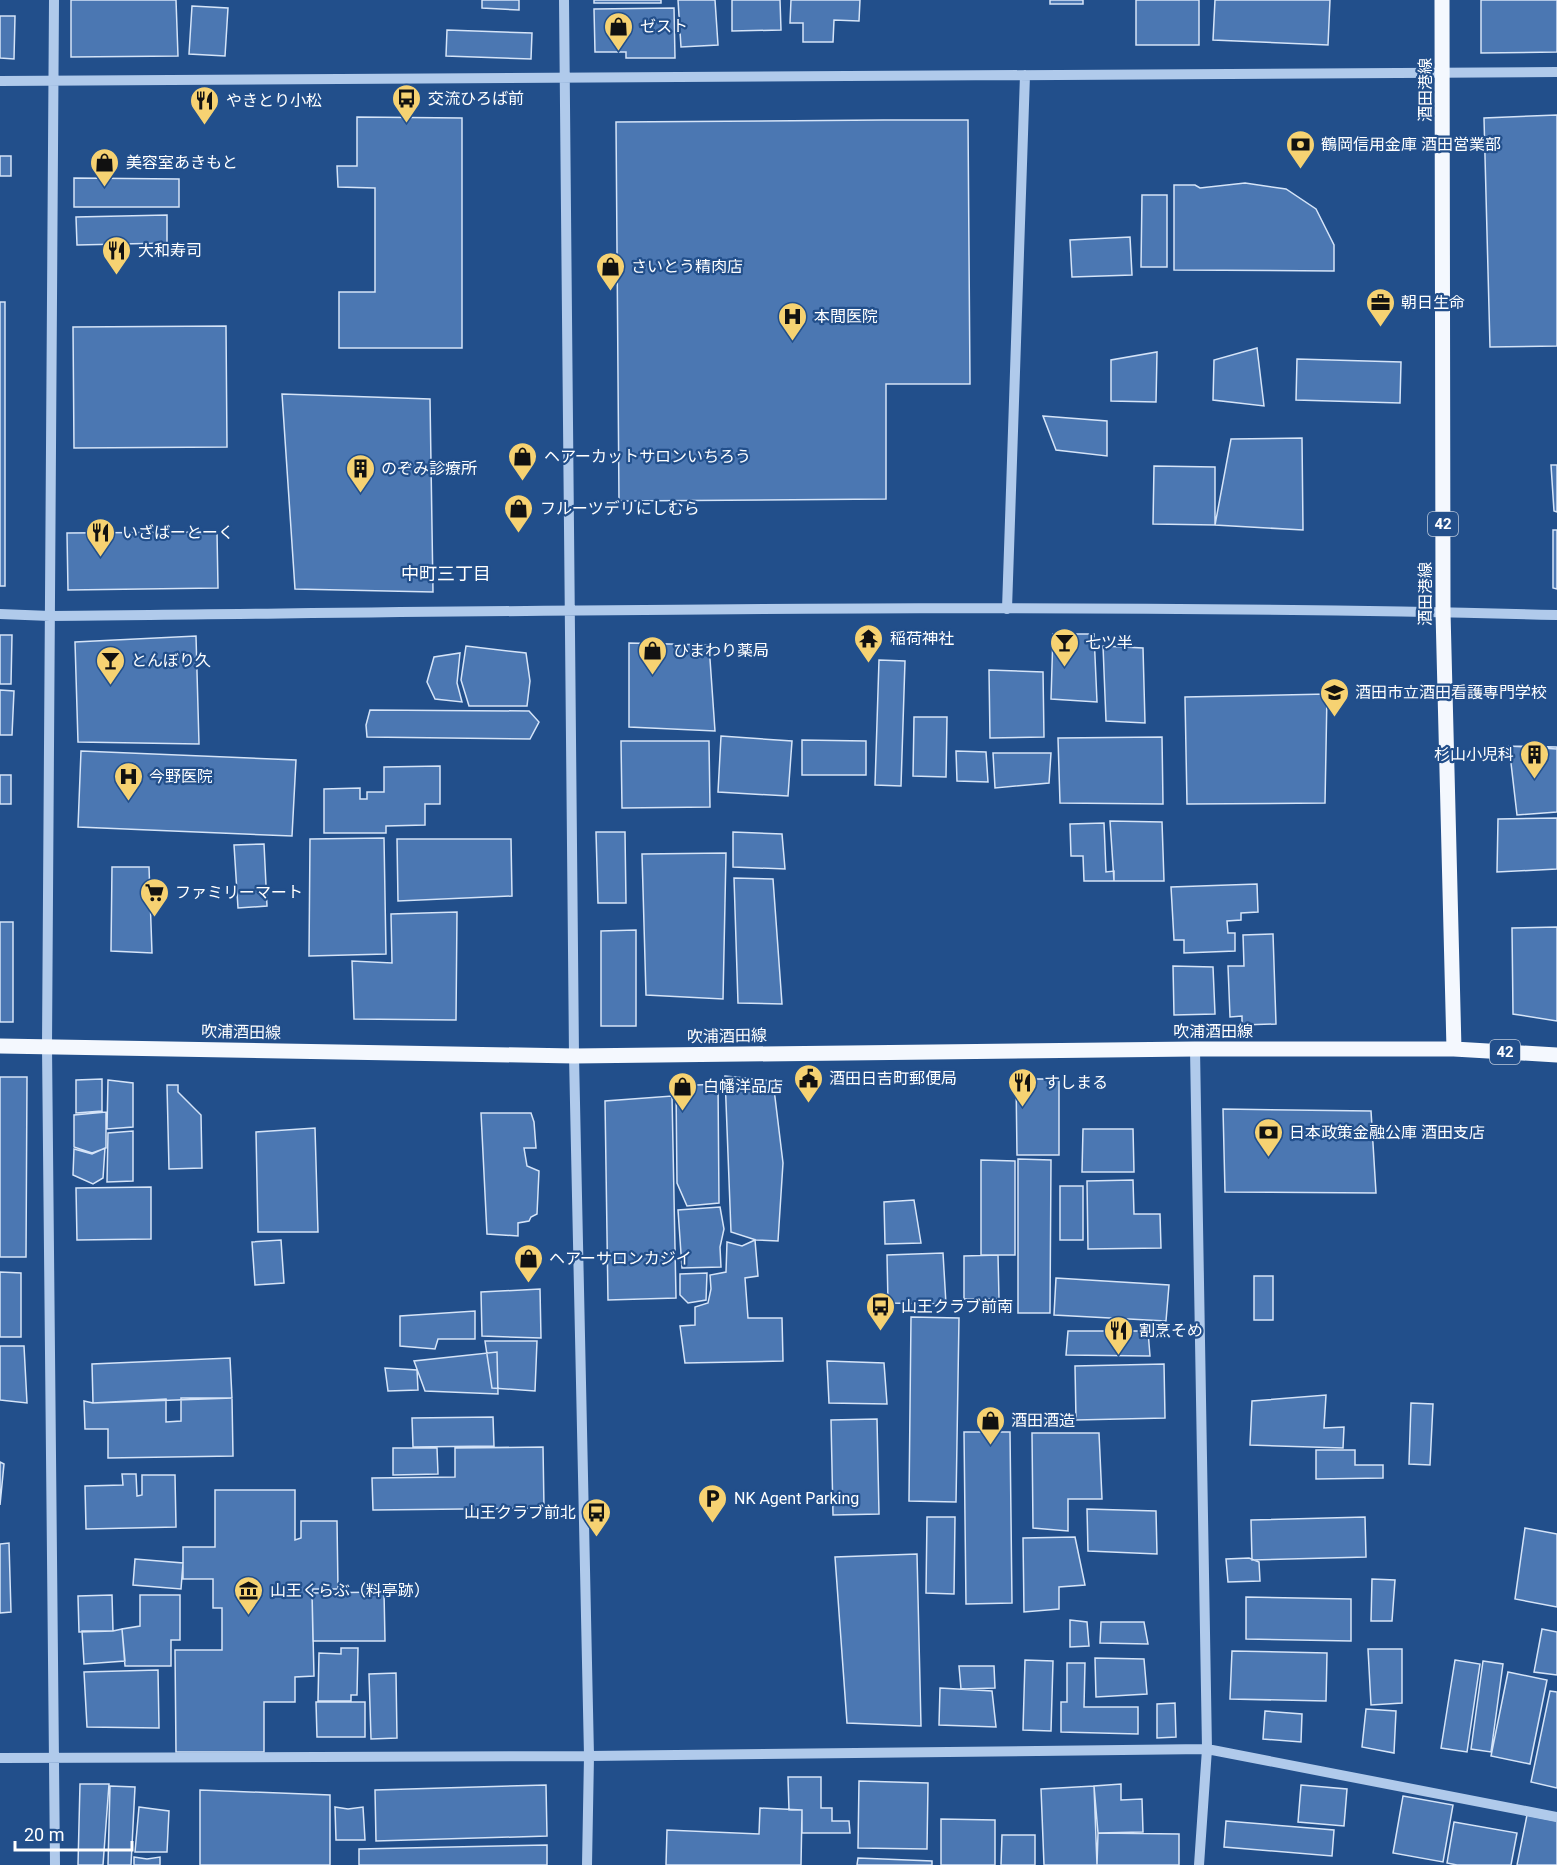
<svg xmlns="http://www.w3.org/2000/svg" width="1557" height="1865" font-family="Roboto,'Noto Sans JP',sans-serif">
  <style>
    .building { fill: #4b77b2; stroke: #d5e4f8; stroke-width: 1.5 }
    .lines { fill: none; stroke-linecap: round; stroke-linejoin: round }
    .minor { stroke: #b0caeb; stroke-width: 10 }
    .major { stroke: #f4f8fe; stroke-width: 15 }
    .labels { text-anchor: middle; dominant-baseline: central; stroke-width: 4.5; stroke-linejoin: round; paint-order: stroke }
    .shield { fill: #224f8b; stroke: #bdcadc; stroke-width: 1.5 }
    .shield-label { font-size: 15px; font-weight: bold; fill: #fff }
    .poi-label { font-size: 16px; fill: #fff; stroke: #224f8b; text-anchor: start }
    .street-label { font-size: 16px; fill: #fff; stroke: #224f8b }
    .neighbourhood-label { font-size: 18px; fill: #fff; stroke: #224f8b }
  </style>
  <rect width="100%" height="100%" fill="#224f8b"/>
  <path class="building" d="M71,0H176L178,56L71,57Z
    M482,0H519V10L482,8Z
    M594,0H661V3H594Z
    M678,0H715L718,45L681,47Z
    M732,0H780L781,30L732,31Z
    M791,0H860L859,21L834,20L833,42H803V23H790Z
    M1050,0H1083V4H1050Z
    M1136,0H1199V45H1136Z
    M1215,0H1330L1328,45L1213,40Z
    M1481,0H1557V52L1481,53Z
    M192,6L228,8L225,56L189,54Z
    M674,8L675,58H626V52H595L594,9Z
    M0,16H15L14,59L0,58Z
    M447,30L532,33L531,59L446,56Z
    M1557,115V346L1490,347L1484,118Z
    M357,117L462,118V348H339V292H375V188L338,187L337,166H357Z
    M884,120H968L970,384H886V499L619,501L616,122Z
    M0,156H11V176H0Z
    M74,178L179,179V207H74Z
    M1245,183L1286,189L1316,209L1334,245V271L1174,270V185H1195L1200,188Z
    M1142,195H1167V267H1141Z
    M167,215V243L77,245L76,217Z
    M1130,237L1132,275L1072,277L1070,240Z
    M0,302H5V586H0Z
    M226,326L227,447L74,448L73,327Z
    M1257,348L1264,406L1213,400L1214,360Z
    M1157,352L1156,402L1111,401V360Z
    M1297,359L1401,362L1400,403L1296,400Z
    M282,394L430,399L433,592L295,589Z
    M1043,416L1107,421V456L1056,450Z
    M1302,438L1303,530L1215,525L1231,439Z
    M1551,465H1557V512L1554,511Z
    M1154,466L1215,467V525L1153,524Z
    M1553,530H1557V589L1553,588Z
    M217,532L218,588L68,590L67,533Z
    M1053,634H1094L1097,702L1051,699Z
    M0,635H12L11,684H0Z
    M196,636L199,744L78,742L75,642Z
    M629,643L709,645L715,731L629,727Z
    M466,646L526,653L530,681L527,706H469L461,680Z
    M1103,646L1143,648L1145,723L1106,721Z
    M460,653L457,683L462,702L435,699L427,682L434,657Z
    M879,660L905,661L901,786L875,785Z
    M989,670L1043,672L1044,737L990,738Z
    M0,690L14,691L12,735H0Z
    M1327,694L1325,803L1187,804L1185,697Z
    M370,710L529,711L539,722L530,739L367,737L366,725Z
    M914,717H947L946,777L913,776Z
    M721,736L792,741L788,796L718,792Z
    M1162,737L1163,804L1060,803L1058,738Z
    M802,740L866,741V775H802Z
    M621,741H709L710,807L622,808Z
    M1509,746L1557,749V812L1517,815Z
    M1509,746L1557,747V812L1517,815Z
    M81,751L296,760L292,836L78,827Z
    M956,751L986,752L988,782L957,781Z
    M993,753H1051L1049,783L995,788Z
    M440,766V804H425V825L386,826V833H324V789L360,788V799H367V792H384V767Z
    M0,775H11V804H0Z
    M1557,818V869L1497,872L1498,819Z
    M1110,821L1162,822L1164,881H1114Z
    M1104,823L1106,872L1114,871V881H1084L1083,856H1071L1070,824Z
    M596,832H625L626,903H598Z
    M733,832L782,834L785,869L733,867Z
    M384,838L386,954L309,956L310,839Z
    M397,839H511L512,896L398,901Z
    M264,844L267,906L238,908L234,845Z
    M726,853L723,999L646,995L642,854Z
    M112,867H149L152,953L111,951Z
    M734,878L773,879L782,1004L738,1003Z
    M1257,884L1258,912L1241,913V920L1227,921L1228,933H1235V951L1184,953V940H1174L1171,887Z
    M457,912L456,1020L354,1019L352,961L392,963L391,914Z
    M0,922H13V1022H0Z
    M1557,927V1021L1513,1014L1512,928Z
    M636,930V1026H601V931Z
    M1273,934L1276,1024L1242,1025V1016L1230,1017L1228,966H1244L1243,935Z
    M1173,966L1213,967L1215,1014L1174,1015Z
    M725,1076L773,1081L783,1163L778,1241L756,1240L731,1232Z
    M0,1077H27L26,1257H0Z
    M102,1079V1111L76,1113V1080Z
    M1016,1079H1059V1155H1017Z
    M108,1080L133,1083V1127L107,1129Z
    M718,1084L719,1203L687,1206L677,1183L676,1086Z
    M167,1085H178V1092L201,1115L202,1168L169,1169Z
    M672,1096L676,1298L608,1300L605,1101Z
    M1223,1109L1371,1111L1376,1193L1225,1192Z
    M106,1112V1148L92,1153L74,1147V1115Z
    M481,1113H531L534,1122L536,1148H524L527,1166L539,1171L537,1214L531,1217L529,1221L518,1223V1236L487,1234Z
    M315,1128L318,1232H258L256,1132Z
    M1083,1129H1133L1134,1172H1082Z
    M133,1131V1181L107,1182L108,1133Z
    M105,1148L103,1178L93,1184L73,1175L74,1149L92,1154Z
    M1018,1159L1051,1160L1050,1313H1018Z
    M981,1160L1015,1161V1255H981Z
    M1133,1180L1134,1214H1160L1161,1248L1088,1249L1087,1181Z
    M1060,1186H1083V1240H1060Z
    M151,1187V1239L77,1240L76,1188Z
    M914,1200L921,1243L885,1244L884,1202Z
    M720,1207L724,1229L720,1247L721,1267L682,1268L678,1210Z
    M281,1240L284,1283L255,1285L252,1242Z
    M755,1240L758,1276L745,1278L748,1318H782L783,1361L685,1363L680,1326L695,1325V1307L708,1303L711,1289L710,1275L726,1272L727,1242L742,1246Z
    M943,1253L946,1304L888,1303L887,1255Z
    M998,1255L999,1299H964V1256Z
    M0,1272L21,1273V1337H0Z
    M707,1273L706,1300L688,1303L680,1295V1274Z
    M1254,1276H1273V1320H1254Z
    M1056,1278L1169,1285L1166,1321L1054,1315Z
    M540,1289L541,1338L482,1336L481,1292Z
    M475,1311V1339H438L435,1349L400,1346V1316Z
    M911,1317L959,1318L956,1502L909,1501Z
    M1068,1331H1148L1150,1356L1066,1355Z
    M485,1341H537L535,1391L492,1388Z
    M0,1346H24L27,1403L0,1400Z
    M497,1352L498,1394L425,1391L414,1361Z
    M230,1358L232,1398L93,1403L92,1364Z
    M827,1361L884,1363L887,1404L829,1403Z
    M1164,1364L1165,1418L1076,1420L1075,1366Z
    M385,1368L417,1370L418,1390L388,1391Z
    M1326,1395L1324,1428L1344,1427L1343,1448L1250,1445L1252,1401Z
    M181,1398H232L233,1456L108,1458V1429H85L84,1401L93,1403L166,1399V1422L181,1421Z
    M1411,1403L1433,1404L1430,1465L1409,1464Z
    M493,1417L494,1446L413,1447L412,1418Z
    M877,1419L879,1514L833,1515L831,1420Z
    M964,1432H1010L1012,1603L966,1604Z
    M1032,1433H1099L1102,1499H1068V1531L1033,1528Z
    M543,1447L544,1508L373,1510L372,1478L455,1477V1448Z
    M393,1448H437L438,1474L393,1475Z
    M1316,1450H1355V1465H1383V1478L1316,1479Z
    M0,1462L4,1464L0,1505Z
    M122,1474H136L137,1496L142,1495V1475H175L176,1527L86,1529L85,1486L123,1485Z
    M215,1490H295V1540L301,1538V1521H337L338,1589H313L312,1593L314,1676L295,1677V1702H264V1752H176L175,1650H222V1608H213V1579H183V1547H215Z
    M1087,1509L1156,1511L1157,1554L1088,1551Z
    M927,1517H955L954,1594L926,1593Z
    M1365,1517L1366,1557L1252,1560L1251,1520Z
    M1525,1528L1557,1534V1607L1515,1599Z
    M1075,1537L1085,1585L1059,1587V1609L1024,1612L1023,1538Z
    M9,1543L11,1612L0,1613V1544Z
    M917,1554L921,1726L847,1723L835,1557Z
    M1249,1558L1259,1562L1260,1581L1228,1582L1226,1559Z
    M135,1559L183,1563L181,1589L133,1585Z
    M1372,1579L1395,1580L1392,1621H1371Z
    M384,1592L385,1641H313L312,1593Z
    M112,1595L113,1631L79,1632L78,1596Z
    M140,1595H180V1640H171V1666H125L122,1629L140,1626Z
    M1246,1597L1351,1599V1641L1246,1639Z
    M1070,1620L1087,1622L1089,1646L1070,1647Z
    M1101,1622H1144L1148,1644L1100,1643Z
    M122,1629L125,1661L84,1664L82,1631H113Z
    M1542,1629L1557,1632V1675L1534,1672Z
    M341,1648H358L357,1695H351V1701H318L319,1653L341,1654Z
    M1368,1649H1402V1703L1371,1705Z
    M1232,1651L1327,1653L1326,1701L1230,1699Z
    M1095,1658L1144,1659L1147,1694L1096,1697Z
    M1025,1660L1053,1661L1051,1731L1023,1730Z
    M1455,1660L1480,1664L1467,1752L1441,1748Z
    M1483,1661L1503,1664L1491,1752L1471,1749Z
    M1067,1663H1085L1084,1707H1138V1734L1061,1732V1702H1067Z
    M959,1666H994L995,1688L961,1689Z
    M158,1670L159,1728L87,1727L84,1672Z
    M1508,1672L1547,1680L1530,1764L1491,1756Z
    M396,1673L397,1738L371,1739L369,1674Z
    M940,1688L992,1691L996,1727L939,1725Z
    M1550,1691L1557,1692V1788L1531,1782Z
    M316,1702H365V1737H317Z
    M1175,1703L1176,1737L1157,1738V1704Z
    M1366,1709L1396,1711L1394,1753L1362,1747Z
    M1265,1711L1302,1714L1301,1742L1263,1739Z
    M788,1777H821V1808H832V1821H849L850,1833H802V1810H789Z
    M859,1781L928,1783L927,1849L858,1848Z
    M80,1784H109L103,1865H78Z
    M1121,1784V1800L1142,1799L1143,1832L1098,1833L1094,1786Z
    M546,1785L547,1836L376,1841L375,1790Z
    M1301,1785L1347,1789L1344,1826L1298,1822Z
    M110,1786L135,1787L131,1865H108Z
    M1094,1786L1097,1865H1044L1041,1789Z
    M200,1790L330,1795V1865H200Z
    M1403,1796L1453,1805L1443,1862L1393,1853Z
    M139,1807L169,1811L167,1852H135Z
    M335,1807L348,1809L363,1807L365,1840H336Z
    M760,1808L802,1810L801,1865H666L667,1830L759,1834Z
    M1527,1815L1557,1821V1865H1517Z
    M941,1819L995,1820V1865H941Z
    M1226,1821L1334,1830L1332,1856L1224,1847Z
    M1454,1822L1517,1833L1511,1865H1457L1447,1863Z
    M1098,1833L1179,1834V1865H1097Z
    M1002,1835H1035V1865H1001Z
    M547,1845V1865H359V1849Z
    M134,1857L147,1859L160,1857V1865H134Z
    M858,1858L932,1861V1865H857Z"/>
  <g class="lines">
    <path class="minor" d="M54,0L47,1046L55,1865
      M564,0L574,1056L589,1756L587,1865
      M0,81L1557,72
      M1007,609L1025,75
      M0,614L50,616C552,611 1055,602 1557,615
      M1195,1049L1207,1749L1199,1865
      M0,1758L589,1756L1207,1749L1557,1817"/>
    <path class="major" d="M1442,0L1443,612L1454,1049
      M0,1046L574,1056L1195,1049H1454L1557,1055"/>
  </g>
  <defs>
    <symbol id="shop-pin" viewBox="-11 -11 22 30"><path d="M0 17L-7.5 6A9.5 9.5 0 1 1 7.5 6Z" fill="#f6d272" stroke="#224f8b"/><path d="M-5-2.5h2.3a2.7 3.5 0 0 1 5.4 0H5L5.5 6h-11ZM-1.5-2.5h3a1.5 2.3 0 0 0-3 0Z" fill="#111"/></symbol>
    <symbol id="bus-pin" viewBox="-11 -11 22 30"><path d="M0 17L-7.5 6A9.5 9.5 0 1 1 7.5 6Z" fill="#f6d272" stroke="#224f8b"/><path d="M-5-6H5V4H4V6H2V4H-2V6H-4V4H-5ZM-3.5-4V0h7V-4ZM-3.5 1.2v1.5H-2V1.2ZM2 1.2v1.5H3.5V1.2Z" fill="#111"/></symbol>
    <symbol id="restaurant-pin" viewBox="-11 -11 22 30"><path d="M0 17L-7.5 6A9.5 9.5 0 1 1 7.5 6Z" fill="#f6d272" stroke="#224f8b"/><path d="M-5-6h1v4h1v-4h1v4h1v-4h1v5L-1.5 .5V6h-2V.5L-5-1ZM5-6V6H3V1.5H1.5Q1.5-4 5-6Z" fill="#111"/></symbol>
    <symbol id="bank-pin" viewBox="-11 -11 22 30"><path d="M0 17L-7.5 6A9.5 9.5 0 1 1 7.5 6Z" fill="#f6d272" stroke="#224f8b"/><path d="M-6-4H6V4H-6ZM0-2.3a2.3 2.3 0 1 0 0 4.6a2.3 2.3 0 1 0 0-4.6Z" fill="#111"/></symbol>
    <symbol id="office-pin" viewBox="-11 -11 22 30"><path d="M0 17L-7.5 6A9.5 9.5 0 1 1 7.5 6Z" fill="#f6d272" stroke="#224f8b"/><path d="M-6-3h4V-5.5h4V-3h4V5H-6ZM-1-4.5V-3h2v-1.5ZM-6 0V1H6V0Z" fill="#111"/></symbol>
    <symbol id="hospital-pin" viewBox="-11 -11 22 30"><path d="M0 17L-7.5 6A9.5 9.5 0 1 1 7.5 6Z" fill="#f6d272" stroke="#224f8b"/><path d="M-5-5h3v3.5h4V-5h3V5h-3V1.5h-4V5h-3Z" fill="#111"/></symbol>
    <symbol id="building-pin" viewBox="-11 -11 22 30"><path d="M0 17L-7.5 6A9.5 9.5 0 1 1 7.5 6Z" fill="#f6d272" stroke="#224f8b"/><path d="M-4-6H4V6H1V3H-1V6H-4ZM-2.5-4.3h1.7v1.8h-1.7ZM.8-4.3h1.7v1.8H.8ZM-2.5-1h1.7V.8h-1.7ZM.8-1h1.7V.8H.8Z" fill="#111"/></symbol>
    <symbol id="temple-pin" viewBox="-11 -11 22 30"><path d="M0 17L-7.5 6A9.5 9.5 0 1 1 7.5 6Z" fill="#f6d272" stroke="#224f8b"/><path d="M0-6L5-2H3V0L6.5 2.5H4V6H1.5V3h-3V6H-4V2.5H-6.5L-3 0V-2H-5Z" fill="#111"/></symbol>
    <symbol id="bar-pin" viewBox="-11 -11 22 30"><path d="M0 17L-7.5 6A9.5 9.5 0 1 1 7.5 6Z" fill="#f6d272" stroke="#224f8b"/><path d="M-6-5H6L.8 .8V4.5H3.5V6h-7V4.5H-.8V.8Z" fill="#111"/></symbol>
    <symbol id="school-pin" viewBox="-11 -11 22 30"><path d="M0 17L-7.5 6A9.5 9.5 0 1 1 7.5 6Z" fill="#f6d272" stroke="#224f8b"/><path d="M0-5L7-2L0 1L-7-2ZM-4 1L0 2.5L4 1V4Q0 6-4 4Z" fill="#111"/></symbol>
    <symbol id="supermarket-pin" viewBox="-11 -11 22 30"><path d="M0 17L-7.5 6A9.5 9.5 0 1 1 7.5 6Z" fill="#f6d272" stroke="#224f8b"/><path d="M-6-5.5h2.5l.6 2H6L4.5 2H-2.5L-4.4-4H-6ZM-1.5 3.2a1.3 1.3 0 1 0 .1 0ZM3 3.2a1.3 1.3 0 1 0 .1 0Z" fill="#111"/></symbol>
    <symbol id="civic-pin" viewBox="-11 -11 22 30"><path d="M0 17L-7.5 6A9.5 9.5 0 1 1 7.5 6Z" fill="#f6d272" stroke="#224f8b"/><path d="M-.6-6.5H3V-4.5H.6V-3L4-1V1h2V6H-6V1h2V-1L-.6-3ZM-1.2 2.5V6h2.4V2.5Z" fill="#111"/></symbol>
    <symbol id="parking-pin" viewBox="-11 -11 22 30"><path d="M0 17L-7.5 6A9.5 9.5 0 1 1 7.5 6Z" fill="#f6d272" stroke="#224f8b"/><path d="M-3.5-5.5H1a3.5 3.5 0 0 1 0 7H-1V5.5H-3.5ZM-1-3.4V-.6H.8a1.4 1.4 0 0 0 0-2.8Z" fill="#111"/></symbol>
    <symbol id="museum-pin" viewBox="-11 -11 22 30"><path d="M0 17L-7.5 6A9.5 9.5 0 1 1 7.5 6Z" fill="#f6d272" stroke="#224f8b"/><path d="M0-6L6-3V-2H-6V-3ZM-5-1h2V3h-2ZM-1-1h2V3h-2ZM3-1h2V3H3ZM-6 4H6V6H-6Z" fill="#111"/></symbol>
  </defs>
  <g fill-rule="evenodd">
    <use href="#shop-pin" x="602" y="10" width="33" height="45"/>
    <use href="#bus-pin" x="390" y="82" width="33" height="45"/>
    <use href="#restaurant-pin" x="188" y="84" width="33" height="45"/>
    <use href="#bank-pin" x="1284" y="128" width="33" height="45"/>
    <use href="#shop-pin" x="88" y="146" width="33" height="45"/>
    <use href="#restaurant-pin" x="100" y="234" width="33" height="45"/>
    <use href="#shop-pin" x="594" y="250" width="33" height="45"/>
    <use href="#office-pin" x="1364" y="286" width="33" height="45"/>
    <use href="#hospital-pin" x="776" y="300" width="33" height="45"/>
    <use href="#shop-pin" x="506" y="440" width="33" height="45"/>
    <use href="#building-pin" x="344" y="452" width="33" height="45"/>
    <use href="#shop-pin" x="502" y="492" width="33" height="45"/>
    <use href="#restaurant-pin" x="84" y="516" width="33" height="45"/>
    <use href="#temple-pin" x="852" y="622" width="33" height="45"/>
    <use href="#bar-pin" x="1048" y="626" width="33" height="45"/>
    <use href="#shop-pin" x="636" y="634" width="33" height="45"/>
    <use href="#bar-pin" x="94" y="644" width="33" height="45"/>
    <use href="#school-pin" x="1318" y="676" width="33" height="45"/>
    <use href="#building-pin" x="1518" y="738" width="33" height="45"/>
    <use href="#hospital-pin" x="112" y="760" width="33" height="45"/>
    <use href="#supermarket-pin" x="138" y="876" width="33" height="45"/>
    <use href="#civic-pin" x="792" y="1062" width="33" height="45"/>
    <use href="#restaurant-pin" x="1006" y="1066" width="33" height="45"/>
    <use href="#shop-pin" x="666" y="1070" width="33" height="45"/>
    <use href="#bank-pin" x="1252" y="1116" width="33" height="45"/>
    <use href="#shop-pin" x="512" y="1242" width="33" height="45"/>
    <use href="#bus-pin" x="864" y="1290" width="33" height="45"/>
    <use href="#restaurant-pin" x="1102" y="1314" width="33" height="45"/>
    <use href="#shop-pin" x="974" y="1404" width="33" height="45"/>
    <use href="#parking-pin" x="696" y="1482" width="33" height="45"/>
    <use href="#bus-pin" x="580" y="1496" width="33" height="45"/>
    <use href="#museum-pin" x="232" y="1574" width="33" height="45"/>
  </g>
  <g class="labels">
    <g class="shield">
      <rect x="1428" y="512" width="30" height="24" rx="4.5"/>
      <rect x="1490" y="1040" width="30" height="24" rx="4.5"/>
    </g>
    <g class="shield-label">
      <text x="1443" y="524">42</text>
      <text x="1505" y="1052">42</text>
    </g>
    <g class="poi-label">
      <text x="640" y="26">ゼスト</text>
      <text x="428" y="98">交流ひろば前</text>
      <text x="226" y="100">やきとり小松</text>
      <text x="1321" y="144">鶴岡信用金庫 酒田営業部</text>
      <text x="126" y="162">美容室あきもと</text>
      <text x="138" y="250">大和寿司</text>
      <text x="631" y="266">さいとう精肉店</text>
      <text x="1401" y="302">朝日生命</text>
      <text x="814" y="316">本間医院</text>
      <text x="544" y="456">ヘアーカットサロンいちろう</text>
      <text x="381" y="468">のぞみ診療所</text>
      <text x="540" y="508">フルーツデリにしむら</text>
      <text x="122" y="532">いざばーとーく</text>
      <text x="890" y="638">稲荷神社</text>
      <text x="1085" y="642">七ツ半</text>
      <text x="673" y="650">ひまわり薬局</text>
      <text x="131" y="660">とんぼり久</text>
      <text x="1355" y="692">酒田市立酒田看護専門学校</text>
      <text x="1514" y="754" text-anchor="end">杉山小児科</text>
      <text x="149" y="776">今野医院</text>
      <text x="175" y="892">ファミリーマート</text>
      <text x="829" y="1078">酒田日吉町郵便局</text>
      <text x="1044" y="1082">すしまる</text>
      <text x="703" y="1086">白幡洋品店</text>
      <text x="1289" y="1132">日本政策金融公庫 酒田支店</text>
      <text x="549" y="1258">ヘアーサロンカジイ</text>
      <text x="901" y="1306">山王クラブ前南</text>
      <text x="1139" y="1330">割烹そめ</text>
      <text x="1011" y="1420">酒田酒造</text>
      <text x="734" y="1498">NK Agent Parking</text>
      <text x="576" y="1512" text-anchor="end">山王クラブ前北</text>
      <text x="270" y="1590">山王くらぶ（料亭跡）</text>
    </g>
    <g class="street-label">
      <text transform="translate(1425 90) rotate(-90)">酒田港線</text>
      <text transform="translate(1425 594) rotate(-90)">酒田港線</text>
      <text x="1213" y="1031">吹浦酒田線</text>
      <text transform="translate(241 1032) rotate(1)">吹浦酒田線</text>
      <text transform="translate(727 1036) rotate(-1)">吹浦酒田線</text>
    </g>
    <g class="neighbourhood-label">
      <text x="446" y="573">中町三丁目</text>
    </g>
  </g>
  <path d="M15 1841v9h117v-9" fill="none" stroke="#ffffff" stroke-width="3"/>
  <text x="24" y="1841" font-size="18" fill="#ffffff" stroke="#224f8b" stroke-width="4.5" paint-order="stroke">20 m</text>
</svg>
